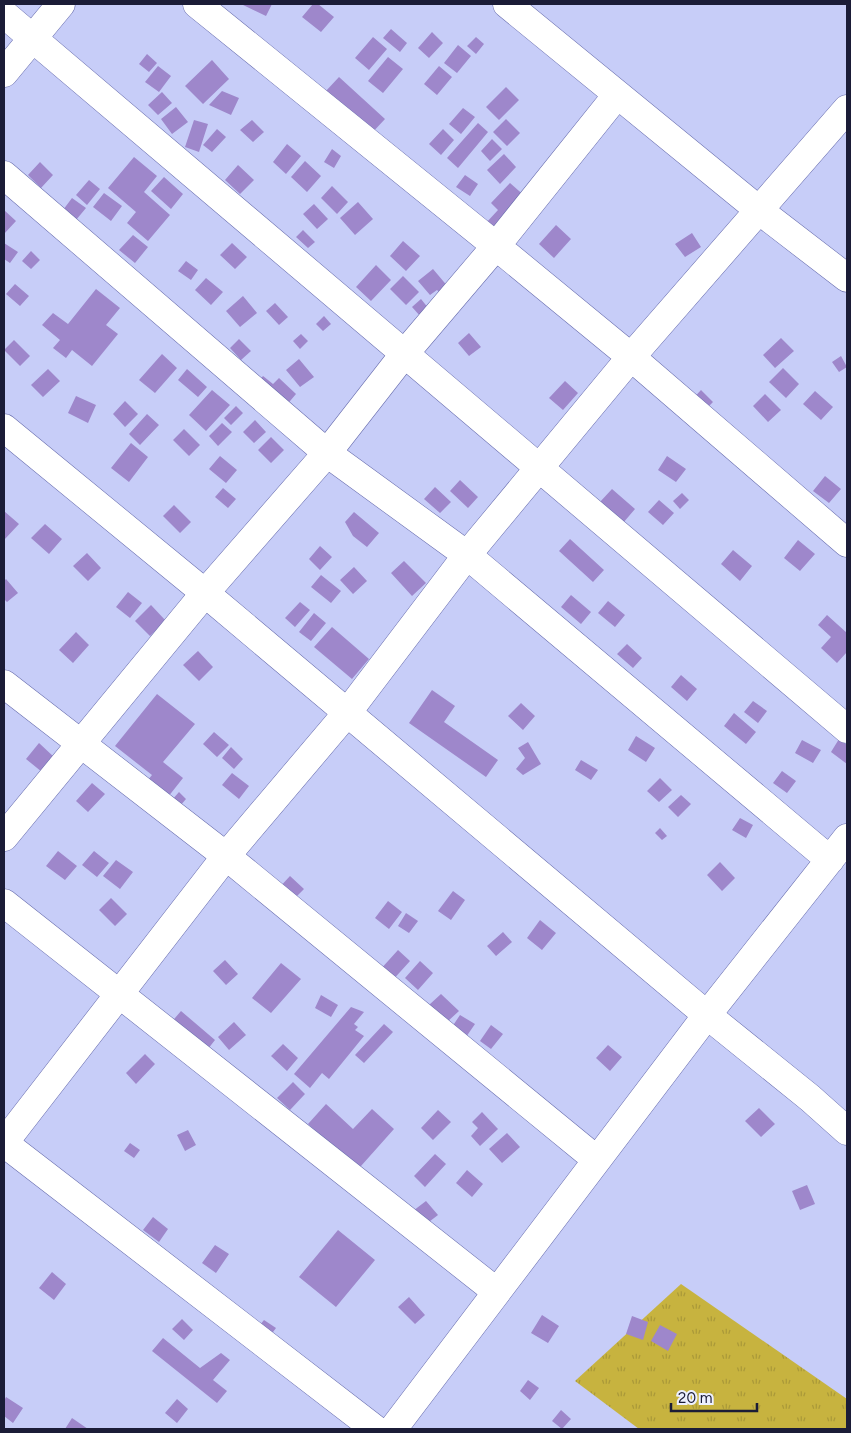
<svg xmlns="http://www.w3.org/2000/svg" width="851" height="1433" font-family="Figtree,sans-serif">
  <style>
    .park { fill: url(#park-tufts) }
    .building { fill: #9e87cb }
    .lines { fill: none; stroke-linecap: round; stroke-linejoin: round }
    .minor-casing { stroke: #676cad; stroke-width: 29 }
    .primary-casing { stroke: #676cad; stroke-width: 29 }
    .minor { stroke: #fff; stroke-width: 28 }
    .primary { stroke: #fff; stroke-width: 28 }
  </style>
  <defs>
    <pattern id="park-tufts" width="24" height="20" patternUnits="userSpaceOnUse" patternTransform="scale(1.25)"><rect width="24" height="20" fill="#c7b33f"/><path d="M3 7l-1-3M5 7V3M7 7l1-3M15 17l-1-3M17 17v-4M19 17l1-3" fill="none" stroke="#aa9938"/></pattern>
  </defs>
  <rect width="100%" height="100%" fill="#c7cdf8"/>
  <path class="park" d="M681,1284L847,1399V1429H639L575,1381Z"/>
  <path class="building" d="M241,4H272L266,16Z
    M313,4H318L334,17L321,32L302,17Z
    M391,29L407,43L400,52L383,38Z
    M432,32L443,43L429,58L418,48Z
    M373,37L387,49L369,70L355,58Z
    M476,37L484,44L476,54L467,46Z
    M458,45L471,56L457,73L444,63Z
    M147,54L157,63L149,72L139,64Z
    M388,57L403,69L383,93L368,81Z
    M212,60L229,79L203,104L185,86Z
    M158,66L171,76L159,92L145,82Z
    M439,66L452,77L437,95L424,84Z
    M339,77L385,119L371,134L325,92Z
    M506,87L519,100L499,120L486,107Z
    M222,91L239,98L231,115L209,105Z
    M162,92L172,103L158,115L148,105Z
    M176,107L188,122L172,134L161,119Z
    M463,108L475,117L461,134L449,124Z
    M506,119L520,133L507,146L493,132Z
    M194,120L208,124L199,152L185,147Z
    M252,120L264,132L253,142L240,130Z
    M478,123L488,132L458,168L447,158Z
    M217,129L226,137L212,152L203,145Z
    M443,129L454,140L441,155L429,144Z
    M492,139L502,149L490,161L481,151Z
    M287,144L301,156L286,174L273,162Z
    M332,149L341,156L334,168L324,162Z
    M504,154L516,167L500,184L487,170Z
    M134,157L157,176L144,192L170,215L148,241L127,223L136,212L108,188Z
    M305,161L321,176L307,192L291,177Z
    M40,162L53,175L41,188L28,175Z
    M238,165L254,180L240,194L225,180Z
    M465,175L478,184L470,196L456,187Z
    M164,177L183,194L171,209L151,191Z
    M89,180L100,189L87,205L76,195Z
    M510,183L527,198L496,232L486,223L498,210L491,203Z
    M332,186L348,202L337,214L321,198Z
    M104,193L122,206L111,221L93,207Z
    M72,198L86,208L76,220L63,210Z
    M358,202L373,219L355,235L340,218Z
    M314,204L328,219L317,229L303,214Z
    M4,210L16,221L4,234Z
    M556,225L571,239L554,258L539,244Z
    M303,230L315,242L308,248L296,237Z
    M692,233L701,247L685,257L675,244Z
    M133,235L148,247L135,263L119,250Z
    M403,241L420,256L406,271L390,256Z
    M4,243L18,252L10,263L4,259Z
    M232,243L247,257L235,269L220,255Z
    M31,251L40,260L31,269L22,261Z
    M186,261L198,270L191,280L178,271Z
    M376,265L391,280L371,301L356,287Z
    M433,269L449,288L442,295L437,290L430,295L418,281Z
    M403,276L419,292L406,305L390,289Z
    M206,278L223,292L211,305L195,290Z
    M15,284L29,296L20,306L6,294Z
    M96,289L120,308L106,325L118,334L92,366L72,350L66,358L53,348L60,340L42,325L53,313L68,324Z
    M243,296L257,313L240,327L226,311Z
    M421,299L429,309L421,317L412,307Z
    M275,303L288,317L279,325L266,311Z
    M324,316L331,324L323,331L316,324Z
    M469,333L481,347L469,356L458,343Z
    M301,334L308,341L300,349L293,341Z
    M781,338L794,351L775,368L763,355Z
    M239,339L251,351L241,360L230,348Z
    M14,340L30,356L20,366L4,350Z
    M162,354L177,368L155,393L139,380Z
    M841,356L847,367L839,372L832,362Z
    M299,359L314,377L300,387L286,370Z
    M783,368L799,384L786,398L769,382Z
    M48,369L60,381L43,397L31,385Z
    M187,369L207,387L198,397L178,380Z
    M263,376L273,384L279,378L296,394L285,407L258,382Z
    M565,381L578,393L563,410L549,398Z
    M212,390L230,405L206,431L189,415Z
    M701,390L713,402L699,416L688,404Z
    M815,391L833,407L821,420L803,404Z
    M765,394L781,410L768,422L753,406Z
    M76,396L96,405L88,423L68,413Z
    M125,401L138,414L125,427L113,414Z
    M236,406L243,413L231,425L224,418Z
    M147,414L159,425L140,445L129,434Z
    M255,420L266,432L254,443L243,432Z
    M222,423L232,432L218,446L209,436Z
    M184,429L200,445L189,456L173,440Z
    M271,437L284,450L271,463L258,450Z
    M131,443L148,457L129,482L111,468Z
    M220,456L237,470L226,483L209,469Z
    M667,456L686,469L676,482L658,470Z
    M825,476L841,489L829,503L813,491Z
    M460,480L478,497L468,508L450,491Z
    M435,487L451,502L440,513L424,499Z
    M223,488L236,499L228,508L215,497Z
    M612,489L635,509L623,523L599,503Z
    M682,493L689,500L680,509L673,501Z
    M659,500L674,513L663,525L648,512Z
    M174,505L191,522L180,533L163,516Z
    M4,511L19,524L4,540Z
    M354,512L379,533L367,547L353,536L345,522Z
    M45,524L62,539L49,554L31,538Z
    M570,539L604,570L593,582L559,551Z
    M798,540L815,554L800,571L784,558Z
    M320,546L332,557L320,570L309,559Z
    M733,550L752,566L740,581L721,564Z
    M87,553L101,568L88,581L73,566Z
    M404,561L426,583L412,596L391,573Z
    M354,567L367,581L353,594L340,580Z
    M321,575L341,591L331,603L311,587Z
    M6,579L18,593L7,602L4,599V581Z
    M128,592L142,603L130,618L116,607Z
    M571,595L591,612L581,624L561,607Z
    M608,601L625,615L615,627L598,613Z
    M300,602L310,610L295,627L285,618Z
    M151,605L166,621L150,636L135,621Z
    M314,613L326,623L311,641L299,632Z
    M827,615L847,633V652L837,663L821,648L831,637L818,625Z
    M332,627L369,659L352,679L314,647Z
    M76,632L89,645L73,663L59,650Z
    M627,644L642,658L633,668L617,654Z
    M198,651L213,667L199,681L183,665Z
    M681,675L697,689L687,701L671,687Z
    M432,690L455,706L444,722L498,760L486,777L409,723Z
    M157,694L195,724L163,762L183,778L164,802L143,786L152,775L115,746Z
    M753,701L767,711L758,723L744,712Z
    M521,703L535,716L523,730L508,716Z
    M734,713L756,732L746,744L724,726Z
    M214,732L229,745L217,757L203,744Z
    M636,736L655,748L646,762L628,750Z
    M839,739L847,745V764L831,752Z
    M802,740L821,750L813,763L795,753Z
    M528,742L541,764L523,775L516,769L525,758L518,748Z
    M39,743L54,757L42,772L26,759Z
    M231,747L243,759L234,769L222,758Z
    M581,760L598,770L591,780L575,770Z
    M782,771L796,781L787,793L773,783Z
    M232,773L249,786L239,799L222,785Z
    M660,778L672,790L659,802L647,791Z
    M92,783L105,794L88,812L76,801Z
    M179,792L186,799L180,806L172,800Z
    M681,795L691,804L678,817L668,807Z
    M740,818L753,825L746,838L732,830Z
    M660,828L667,836L662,840L655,833Z
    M58,851L77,866L65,880L46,866Z
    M94,851L109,863L97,877L82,865Z
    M116,860L133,872L120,889L103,876Z
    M720,862L735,878L722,891L707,875Z
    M290,876L304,889L291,902L277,890Z
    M453,891L465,900L451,920L438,911Z
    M111,898L127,914L115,926L99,910Z
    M388,901L402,912L389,929L375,918Z
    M406,913L418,921L409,933L398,926Z
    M540,920L556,933L542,950L527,938Z
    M503,932L512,942L496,956L487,946Z
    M398,950L410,961L391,982L379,971Z
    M225,960L238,974L226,985L213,971Z
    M420,961L433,973L418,990L405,978Z
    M281,963L301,979L271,1013L252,998Z
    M441,994L459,1011L447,1022L429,1005Z
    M321,995L338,1005L331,1017L315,1008Z
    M351,1007L364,1012L354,1024L358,1027L355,1030L364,1036L329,1079L322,1073L310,1088L294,1074Z
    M181,1011L215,1040L204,1054L169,1025Z
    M460,1015L475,1024L464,1040L450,1030Z
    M234,1022L246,1035L229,1050L218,1037Z
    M384,1024L393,1032L364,1063L355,1055Z
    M491,1025L503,1034L491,1049L480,1041Z
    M283,1044L298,1058L287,1071L271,1056Z
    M608,1045L622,1057L610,1071L596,1058Z
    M145,1054L155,1064L136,1084L126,1073Z
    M293,1082L305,1094L290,1110L277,1098Z
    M326,1104L353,1129L372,1109L394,1129L353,1175L342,1155L308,1124Z
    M759,1108L775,1124L761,1137L745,1121Z
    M438,1110L451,1122L433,1140L421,1128Z
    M482,1112L498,1129L480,1146L471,1136L478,1128L472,1122Z
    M188,1130L196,1145L185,1151L177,1135Z
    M507,1133L520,1147L502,1163L489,1149Z
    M130,1143L140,1150L134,1158L124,1151Z
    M435,1154L446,1164L425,1187L414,1176Z
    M467,1170L483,1184L472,1197L456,1183Z
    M807,1185L815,1204L800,1210L792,1191Z
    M426,1201L438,1215L421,1228L409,1214Z
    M153,1217L168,1229L159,1242L143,1230Z
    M338,1230L375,1260L336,1307L299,1277Z
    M215,1245L229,1254L216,1273L202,1263Z
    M52,1272L66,1284L54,1300L39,1288Z
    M409,1297L425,1315L415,1324L398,1307Z
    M542,1315L559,1326L548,1343L531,1333Z
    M632,1316L648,1322L643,1340L626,1334Z
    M182,1319L193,1330L184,1340L172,1329Z
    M264,1320L276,1328L267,1340L255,1331Z
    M660,1325L677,1334L668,1351L651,1341Z
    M163,1338L200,1368L221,1353L230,1360L213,1380L227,1391L217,1403L152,1351Z
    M528,1380L539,1388L530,1400L520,1391Z
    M6,1397L23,1408L13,1423L4,1416V1401Z
    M177,1399L188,1409L177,1423L165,1413Z
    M561,1410L571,1419L562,1429L552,1421Z
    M72,1418L88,1429H65Z"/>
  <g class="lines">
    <defs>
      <path id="minor" d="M197,4L496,246L631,357L847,543
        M507,4L760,211L847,278
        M4,14L847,729
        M4,73L61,4
        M4,175L327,453L467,555L830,860
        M4,684L226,856L597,1160
        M4,837L205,593L327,453L405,353L496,246L617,95
        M4,903L497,1292
        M4,1143L226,856L347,713L467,555L631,357L847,109
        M4,1143L375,1429
        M393,1429L707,1015L847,838"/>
      <path id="primary" d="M4,428L205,593L707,1015L810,1098L847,1131"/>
    </defs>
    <use href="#minor" class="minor-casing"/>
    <use href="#primary" class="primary-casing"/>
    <use href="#minor" class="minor"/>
    <use href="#primary" class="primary"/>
  </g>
  <rect width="851" height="1433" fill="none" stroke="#1b1c37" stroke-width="10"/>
  <path d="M671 1403v8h86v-8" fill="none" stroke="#1b1c37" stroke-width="2.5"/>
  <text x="678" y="1403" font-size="15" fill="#1b1c37" stroke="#edf0ff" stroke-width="4" paint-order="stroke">20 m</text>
</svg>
